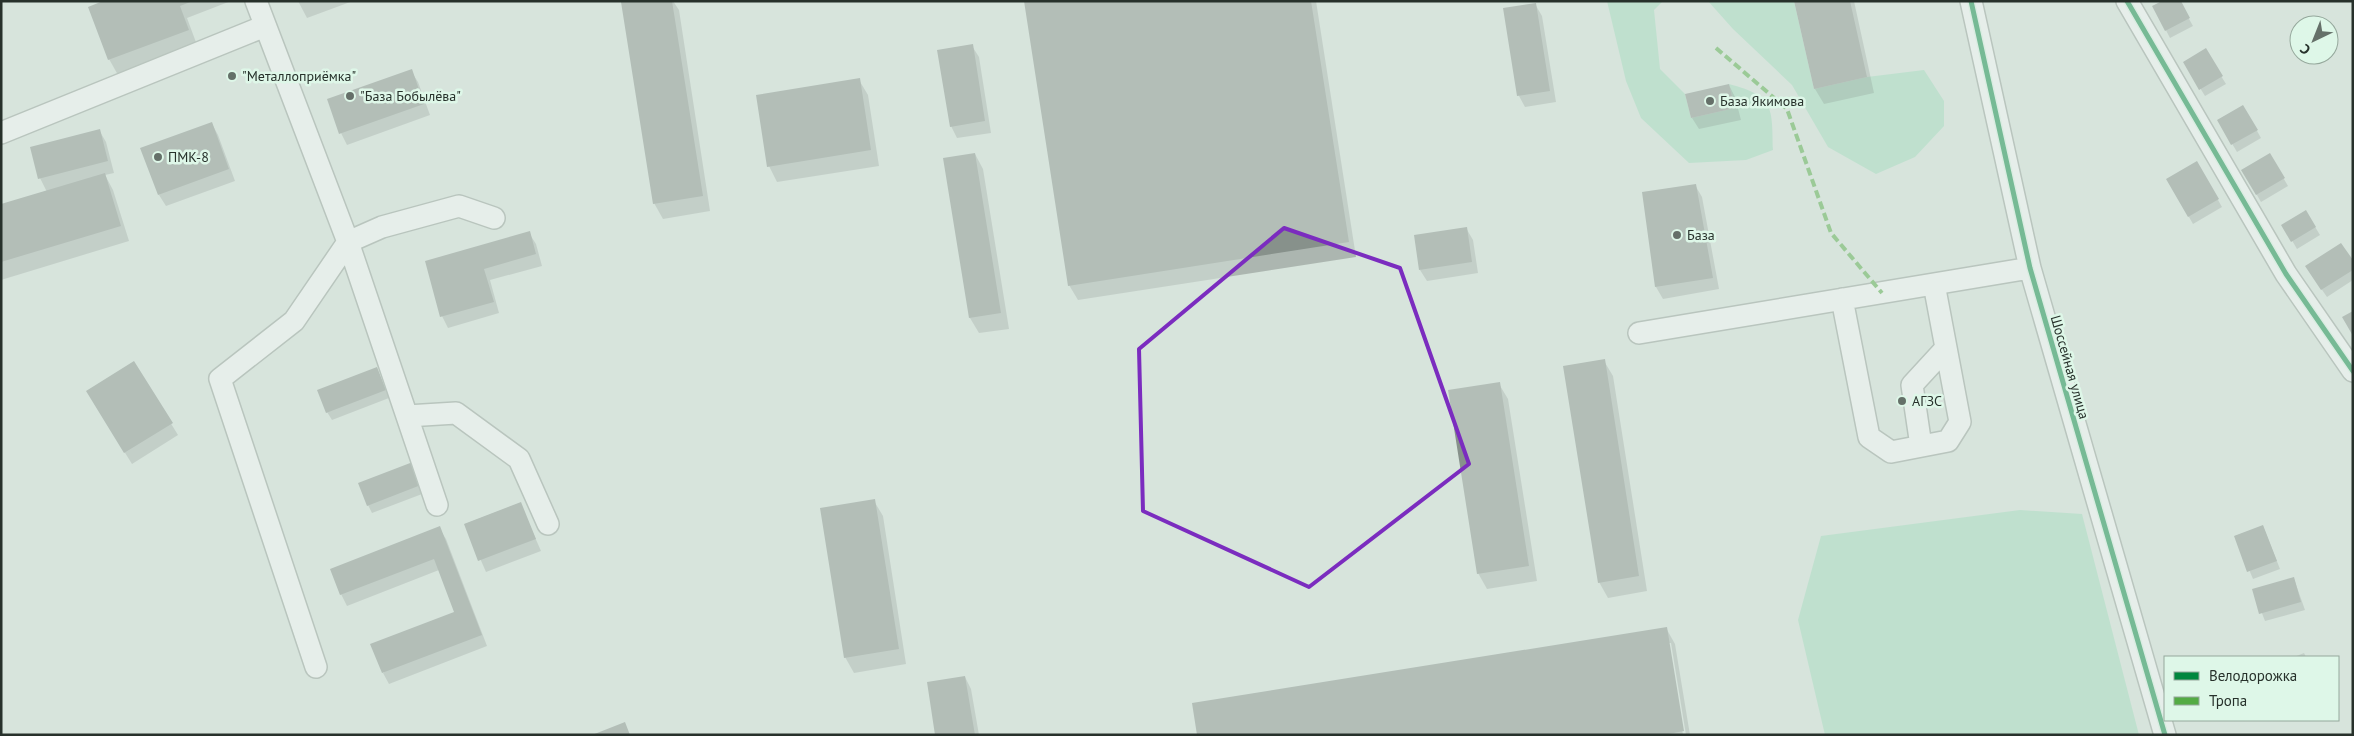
<svg xmlns="http://www.w3.org/2000/svg" width="2354" height="736" font-family="'PT Sans',sans-serif">
  <style>
    .green { fill: #a2dcbd }
    .shadow { fill: #0003 }
    .building { fill: #87918b }
    .lines { fill: none; stroke-linecap: round; stroke-linejoin: round }
    .minor-casing { stroke: #95a099; stroke-width: 24 }
    .minor { stroke: #f9fbfa; stroke-width: 21 }
    .quiet { stroke: #53ab44; stroke-width: 4; stroke-dasharray: 8 4; stroke-linecap: butt }
    .cycleway-casing { stroke: #def7e8; stroke-width: 8 }
    .cycleway { stroke: #00873e; stroke-width: 5 }
    .marked { fill: none; stroke: #7b2cbf; stroke-width: 4; stroke-linejoin: round }
    .poi-dot { fill: #657069; stroke: #def7e8; stroke-width: 2 }
    .labels { text-anchor: middle; dominant-baseline: central; stroke-width: 5; stroke-linejoin: round; paint-order: stroke }
    .poi-label { font-size: 14px; fill: #27312b; stroke: #def7e8; text-anchor: start }
    .street-label { font-size: 14px; fill: #27312b; stroke: #def7e8 }
  </style>
  <rect width="100%" height="100%" fill="#d7e4dc"/>
  <path class="green" d="M1607,1H1663L1654,10L1660,69L1685,94L1691,118L1735,108L1729,84C1775,96 1772,108 1773,150L1746,160L1689,163L1641,118L1626,81Z
    M1708,1H1794L1814,89L1867,77L1924,70L1944,101V126L1915,157L1876,174L1828,147L1792,85L1733,29Z
    M2020,510L2082,514L2139,735H1825L1798,620L1821,536Z"/>
  <path class="shadow" d="M106,1H231L187,18L197,45L118,75L109,59Z
    M298,1H353L307,18Z
    M631,1H673L679,10L710,211L663,219L654,203Z
    M1025,1H1316L1356,257L1078,300L1069,285Z
    M1795,1H1854L1874,93L1824,104L1815,89Z
    M2179,1L2193,26L2170,38L2154,7Z
    M1535,4L1542,16L1556,102L1525,107L1519,96Z
    M972,46L979,57L991,133L957,138L951,126Z
    M2205,50L2226,84L2205,96L2184,62Z
    M411,71L418,82L430,115L347,145L341,133Z
    M859,80L868,95L879,166L777,182L769,166Z
    M1729,85L1735,97L1741,120L1699,129L1692,118Z
    M2243,106L2261,138L2237,152L2218,120Z
    M212,124L218,135L235,181L166,206L159,195Z
    M99,130L106,142L114,173L105,175L113,190L129,241L1,280V206L47,192L40,178Z
    M975,154L983,169L1009,329L979,333L970,318L944,159Z
    M2270,155L2288,186L2261,202L2243,171Z
    M2197,163L2222,207L2193,224L2168,180Z
    M1695,185L1702,197L1719,289L1663,299L1656,287L1643,193Z
    M2306,212L2320,235L2297,249L2283,225Z
    M1466,228L1473,240L1478,273L1427,281L1420,270Z
    M529,233L536,244L542,266L490,280L499,313L448,328L442,316L426,262Z
    M2353,263V280L2327,297L2311,274Z
    M1604,361L1613,376L1647,591L1608,598L1599,582Z
    M134,363L178,435L132,464L94,403Z
    M377,369L389,398L332,420L327,412Z
    M1499,384L1508,399L1537,581L1487,589L1478,573Z
    M417,462L430,491L372,513L368,505Z
    M874,501L883,516L906,664L854,673L845,657Z
    M520,503L541,551L486,572L465,524Z
    M2263,526L2280,569L2253,579L2235,536Z
    M439,528L446,539L487,646L389,684L383,673L456,613L439,570L347,606L341,594Z
    M2294,579L2305,610L2265,621L2253,590Z
    M1666,628L1675,644L1690,735H1686L1671,643H1668L1683,735H1198Z
    M2304,653L2306,657H2294Z
    M965,677L971,689L979,735H936Z"/>
  <path class="building" d="M103,1H193L180,6L189,30L108,60L88,7Z
    M623,1H672L703,196L653,204L621,2Z
    M1024,1H1311L1349,242L1068,286Z
    M1794,1H1850L1867,77L1814,89Z
    M2162,1H2181L2190,18L2165,31L2152,6Z
    M1536,3L1550,91L1517,96L1503,8Z
    M973,44L985,121L950,127L937,50Z
    M2206,48L2223,76L2199,90L2183,62Z
    M412,69L424,104L339,134L327,99Z
    M860,78L871,150L767,167L756,95Z
    M1729,84L1735,108L1691,118L1685,94Z
    M2243,105L2258,130L2231,145L2217,120Z
    M212,122L229,169L158,195L140,148Z
    M100,129L108,161L38,179L30,147Z
    M975,153L1001,313L969,318L943,158Z
    M2270,153L2285,178L2256,195L2241,170Z
    M2197,161L2219,199L2188,217L2166,179Z
    M105,173L121,226L1,262V204Z
    M1696,184L1713,278L1655,287L1642,192Z
    M2306,210L2316,227L2291,242L2281,225Z
    M1467,227L1472,262L1419,270L1414,235Z
    M530,231L536,254L484,269L494,302L440,317L425,261Z
    M2341,243L2353,260V270L2321,290L2305,266Z
    M2353,311V336L2342,317Z
    M1605,359L1639,576L1598,583L1563,366Z
    M134,361L173,423L124,453L86,391Z
    M377,367L386,390L326,413L317,390Z
    M1500,382L1529,566L1477,574L1448,390Z
    M418,460L426,483L367,506L358,483Z
    M875,499L899,649L844,658L820,508Z
    M521,502L536,539L478,561L464,524Z
    M2263,525L2277,561L2247,572L2234,536Z
    M440,526L482,635L382,673L370,644L454,612L434,559L340,595L330,569Z
    M2294,577L2301,602L2259,614L2252,589Z
    M1667,627L1684,731L1663,735H1197L1192,703Z
    M965,676L975,735H935L927,682Z
    M625,722L630,735H592Z"/>
  <g class="lines">
    <defs>
      <path id="minor" d="M256,1L348,242L437,505
        M1971,1L2030,268L2165,735
        M2127,1L2286,274L2353,371
        M1,133L265,26
        M1842,299L1869,437L1891,452L1948,441L1960,422L1934,284
        M1639,333L2030,268
        M407,416L456,413L519,459L548,524
        M1921,446L1912,385L1946,348
        M316,667L220,379L294,321L348,242L382,227L459,206L494,218"/>
    </defs>
    <use href="#minor" class="minor-casing"/>
    <use href="#minor" class="minor"/>
    <path class="quiet" d="M1716,48L1787,109L1831,233L1882,293"/>
    <defs>
      <path id="cycleway" d="M1971,1L2030,268L2165,735
        M2127,1L2286,274L2353,371"/>
    </defs>
    <use href="#cycleway" class="cycleway-casing"/>
    <use href="#cycleway" class="cycleway"/>
  </g>
  <path d="M0 0H2354V736H0ZM1284,228L1400,268L1469,464L1309,587L1143,511L1139,349Z" fill="#d7e4dc" fill-opacity=".55" fill-rule="evenodd"/>
  <path class="marked" d="M1284,228L1400,268L1469,464L1309,587L1143,511L1139,349Z"/>
  <g class="poi-dot">
    <circle cx="232" cy="76" r="5"/>
    <circle cx="350" cy="96" r="5"/>
    <circle cx="1710" cy="101" r="5"/>
    <circle cx="158" cy="157" r="5"/>
    <circle cx="1677" cy="235" r="5"/>
    <circle cx="1902" cy="401" r="5"/>
  </g>
  <g class="labels">
    <g class="poi-label">
      <text x="242" y="76">"Металлоприёмка"</text>
      <text x="360" y="96">"База Бобылёва"</text>
      <text x="1720" y="101">База Якимова</text>
      <text x="168" y="157">ПМК-8</text>
      <text x="1687" y="235">База</text>
      <text x="1912" y="401">АГЗС</text>
    </g>
    <g class="street-label">
      <text transform="translate(2070 367) rotate(74)">Шоссейная улица</text>
    </g>
  </g>
  <rect width="2354" height="736" fill="none" stroke="#27312b" stroke-width="5"/>
  <rect x="2164" y="656" width="175" height="65" fill="#def7e8" stroke="#95a89c"/>
  <rect x="2174" y="672" width="25" height="8" fill="#00873e" stroke="#95a89c"/>
  <text x="2209" y="681" font-size="15" fill="#27312b">Велодорожка</text>
  <rect x="2174" y="697" width="25" height="8" fill="#53ab44" stroke="#95a89c"/>
  <text x="2209" y="706" font-size="15" fill="#27312b">Тропа</text>
  <g transform="translate(2314 40) rotate(223)"><circle r="24" fill="#def7e8" stroke="#95a89c"/>
  <path d="M0-4L9 19L0 12L-9 19Z" fill="#657069"/>
  <text y="-8" font-size="14" font-weight="bold" text-anchor="middle" fill="#27312b">С</text>
  </g>
</svg>
